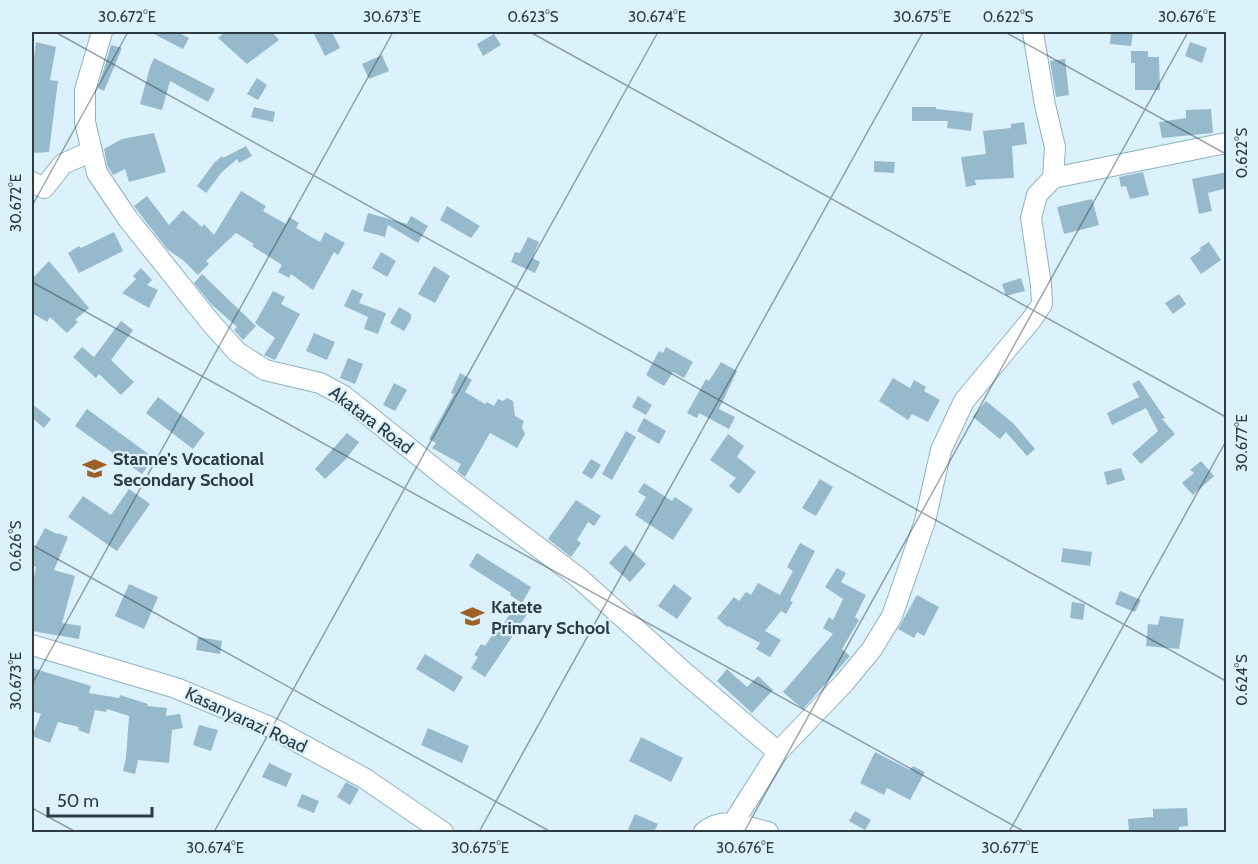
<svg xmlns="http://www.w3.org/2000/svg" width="1258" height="864" font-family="Cabin,sans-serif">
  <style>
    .building { fill: #96bacb }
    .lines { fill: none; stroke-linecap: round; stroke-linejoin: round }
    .minor-casing { stroke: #8eb2c2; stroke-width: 22 }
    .minor { stroke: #fff; stroke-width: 20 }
    .ticks { fill: none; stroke: #2d3c43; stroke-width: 1.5; stroke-opacity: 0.45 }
    .labels { text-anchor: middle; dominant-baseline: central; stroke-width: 4.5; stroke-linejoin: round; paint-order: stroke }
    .street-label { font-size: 18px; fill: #2d3c43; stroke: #dbf1fc }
    .poi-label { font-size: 18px; font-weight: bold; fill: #2d3c43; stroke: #dbf1fc; text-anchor: start }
    .neatline { fill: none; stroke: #2d3c43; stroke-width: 2 }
    .ticks-label { font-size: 15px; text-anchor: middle; fill: #2d3c43 }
  </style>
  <rect width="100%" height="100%" fill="#dbf1fc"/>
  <path class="building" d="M150,32H177L189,38L183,49Z
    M225,32H272L279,40L247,64L218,38Z
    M313,32H332L340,48L325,56Z
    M1111,32H1133L1131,46L1110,44Z
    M494,34L501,45L483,56L477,44Z
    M36,42L56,47L50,80L58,81L49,152L32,153V74Z
    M1190,42L1207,48L1202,63L1185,56Z
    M111,45L122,48L104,91L98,88Z
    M1131,51H1148V57H1159L1160,90H1135V63H1131Z
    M382,55L389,71L369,79L362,64Z
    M154,58L215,89L208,102L170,81L162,110L140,104L150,67Z
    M1065,59L1069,95L1056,97L1050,61Z
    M257,78L267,85L258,100L247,94Z
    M254,107L275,112L273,122L251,117Z
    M912,107H936V109L973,113L971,131L947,128L948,121H912Z
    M1211,109L1213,133L1162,138L1159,122L1186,118V110Z
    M1024,122L1027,144L1012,146L1014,178L975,180L976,185L966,187L961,157L986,154L983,131L1011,128V124Z
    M154,133L166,172L129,182L125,169L113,175L107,165L104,149L122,139Z
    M246,146L252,156L239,163L237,159L222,172L206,193L197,186L214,163L222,156L223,158Z
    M874,161L895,162L894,173L874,172Z
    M1143,172L1149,195L1130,199L1126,186L1121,187L1119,177Z
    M1227,172V188L1208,193L1212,211L1199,214L1192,179Z
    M241,191L266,206L263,211L286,224L289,217L299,223L296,228L320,242L325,232L345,243L338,255L334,252L313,290L291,274L289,278L278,272L282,265L252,246L254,244L236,233L206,261L209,264L198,275L184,261L167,249L134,206L147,196L169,225L183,210L202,227L204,224L214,235Z
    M1092,199L1099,225L1064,234L1057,207Z
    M447,206L480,226L471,238L440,220Z
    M368,213L407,224L411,216L428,226L418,243L388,225L385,237L363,231Z
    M114,232L123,251L79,273L68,253L79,246L81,248Z
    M528,237L539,242L532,258L540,262L535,273L511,262L515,252L520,253Z
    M1209,242L1221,260L1201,274L1190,258L1201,250L1199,248Z
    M381,252L396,261L387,277L372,268Z
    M49,261L89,308L75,320L78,322L67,333L50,317L47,322L32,313V279Z
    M434,266L450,276L435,303L418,294Z
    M141,268L152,280L147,285L158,290L149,308L122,293L136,279L133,276Z
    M202,274L256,326L243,340L234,330L237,327L211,304L194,283Z
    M1021,278L1025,291L1006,296L1002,284Z
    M352,289L363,294L359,303L386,313L378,334L364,329L368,317L344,306Z
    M273,291L285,297L281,304L300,314L275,360L264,355L275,338L255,323Z
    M1179,294L1186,304L1173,314L1165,303Z
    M399,307L411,314V319L404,331L390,323Z
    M121,321L133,330L111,360L134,382L121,395L99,374L96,378L73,357L82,347L94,357Z
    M314,333L335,342L327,360L306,351Z
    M666,347L693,362L684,378L673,372L664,386L646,375L659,351L663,353Z
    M348,358L363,364L355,384L340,378Z
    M721,362L737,371L719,409L735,417L729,429L699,413L697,418L687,413L706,379L709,381Z
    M460,373L472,380L465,392L485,404L487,402L494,406L498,399L503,401L507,398L513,401L515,416L524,421L522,427L525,434L517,448L490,433L465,477L457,471L461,464L432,448L436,443L429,439L454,394L451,393Z
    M893,378L910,388L914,380L926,387L924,391L940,400L928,422L912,414L908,420L879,401Z
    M1139,380L1165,418L1162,419L1175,434L1141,464L1132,454L1158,431L1146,408L1112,425L1107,413L1139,397L1132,384Z
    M394,383L407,390L395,411L383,405Z
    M638,396L652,405L646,415L632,407Z
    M158,397L205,433L193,449L146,413Z
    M986,401L1014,424L1035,449L1027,456L1006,432L1000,439L973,417Z
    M32,404L51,419L44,428L32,418Z
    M87,409L154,458L142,474L75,426Z
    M644,418L666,431L659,444L637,431Z
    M626,431L636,437L612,480L602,474Z
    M347,433L359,442L346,459L325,479L315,469Z
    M728,434L744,446L737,457L756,472L739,494L729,486L736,478L710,460Z
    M591,459L601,465L592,479L582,473Z
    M1201,461L1214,476L1193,495L1182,483L1194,473L1190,470Z
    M1121,468L1125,480L1107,485L1104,472Z
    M820,479L833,487L816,516L802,508Z
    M644,483L672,501L675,497L693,509L673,540L635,515L646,497L638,492Z
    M129,489L150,504L117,551L68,517L83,496L111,515Z
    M576,500L601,516L594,526L588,522L577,540L581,543L571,557L548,539Z
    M45,528L57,534L58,533L68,537L54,570L75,576L62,623L81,626L79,639L32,631V609L34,593L32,592V587L36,567L32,565V552Z
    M800,543L815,551L790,601L793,602L786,614L781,611L765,631L781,640L770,657L756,649L760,643L728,626L727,627L717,618L734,597L739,601L746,592L751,595L758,583L780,595L793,571L787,567Z
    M625,545L646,564L630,582L609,563Z
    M1063,548L1092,552L1090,566L1061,562Z
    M477,553L531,587L522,603L510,595L511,593L469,566Z
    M837,568L846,573L841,582L866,595L855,617L859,620L842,649L850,656L803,709L783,692L833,634L823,628L829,617L833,620L843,599L825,587Z
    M129,584L158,597L144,629L115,616Z
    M674,584L692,598L677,619L658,606Z
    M1120,591L1141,600L1135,612L1115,604Z
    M917,595L939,607L924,636L917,632L914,638L898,629Z
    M1072,602L1085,604L1083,620L1070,618Z
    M515,605L528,613L485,677L471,668L478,657L474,655L481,644L485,646L495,631L498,633Z
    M1160,616L1184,619L1179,649L1146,646L1148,624L1158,625Z
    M198,637L222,641L220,654L196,650Z
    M425,654L463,677L454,692L416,669Z
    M32,668L91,686L89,693L119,698L120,695L148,704L147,706L167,708L166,716L180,714L183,728L172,730L169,763L138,760L135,774L123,771L126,758L129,716L107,709L106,712L95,710L89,734L78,730L79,727L58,722L50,743L32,736L41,714L32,711Z
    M727,669L747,687L758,676L773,690L752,713L717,681Z
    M199,725L218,730L211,751L193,745Z
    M428,728L469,746L462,763L421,745Z
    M641,737L683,758L671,782L629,761Z
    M875,752L910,770L913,766L925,772L910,800L887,788L884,795L860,783Z
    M269,763L292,774L286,787L262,777Z
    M346,782L359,789L350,805L337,797Z
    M302,794L319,801L314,813L297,806Z
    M1187,808L1188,826L1179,827V832H1129L1128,819L1153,817V809Z
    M855,811L871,820L865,830L849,821Z
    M635,814L658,824L654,832H627Z"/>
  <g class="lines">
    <defs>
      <path id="minor" d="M102,32L85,90V122L97,173L128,219L211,323L237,352L265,370L320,383L344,396L449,480L579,578L686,674L778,752
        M1053,178L1226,143
        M32,182L44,188L63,164L92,151
        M32,645L176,688L270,727L364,778L443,832
        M733,823L778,752L844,683L872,649L892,616L925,521L941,450L964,401L1032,319L1042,304L1041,285L1031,218L1037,195L1053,178L1055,147L1045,105L1033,32
        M704,832C724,815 745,827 768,832"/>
    </defs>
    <use href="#minor" class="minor-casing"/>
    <use href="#minor" class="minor"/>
  </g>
  <path class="ticks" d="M55,32L1226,681M530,32L1226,417M1005,32L1226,154M32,206L128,32M32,282L1025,832M32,545L551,832M32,684L393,32M32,808L76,832M214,832L658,32M479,832L923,32M744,832L1188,32M1009,832L1226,441"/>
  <defs>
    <symbol id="school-bare" viewBox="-9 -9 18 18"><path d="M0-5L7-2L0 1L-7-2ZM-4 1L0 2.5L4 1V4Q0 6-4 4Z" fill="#9e6125" stroke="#dbf1fc" stroke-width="2.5" paint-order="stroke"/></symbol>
  </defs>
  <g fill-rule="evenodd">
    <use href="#school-bare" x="78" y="452" width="33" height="33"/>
    <use href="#school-bare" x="456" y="600" width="33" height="33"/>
  </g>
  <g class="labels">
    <g class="street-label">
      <text transform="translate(371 420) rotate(37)">Akatara Road</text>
      <text transform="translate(246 720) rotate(25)">Kasanyarazi Road</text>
    </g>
    <g class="poi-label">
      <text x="113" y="459">Stanne's Vocational<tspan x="113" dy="21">Secondary School</tspan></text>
      <text x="491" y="607">Katete<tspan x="491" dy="21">Primary School</tspan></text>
    </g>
  </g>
  <rect width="1258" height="864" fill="none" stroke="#dbf1fc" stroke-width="66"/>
  <path d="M48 807v9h104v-9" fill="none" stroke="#2d3c43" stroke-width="3"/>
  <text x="57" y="807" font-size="18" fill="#2d3c43" stroke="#dbf1fc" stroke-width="4.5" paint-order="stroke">50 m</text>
  <rect x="33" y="33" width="1192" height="798" class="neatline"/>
  <g class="ticks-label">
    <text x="127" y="22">30.672°E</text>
    <text x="392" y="22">30.673°E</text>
    <text x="533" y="22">0.623°S</text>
    <text x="657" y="22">30.674°E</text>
    <text x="922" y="22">30.675°E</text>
    <text x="1008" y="22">0.622°S</text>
    <text x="1187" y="22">30.676°E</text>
    <text transform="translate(1242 153) rotate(-90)" y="5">0.622°S</text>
    <text transform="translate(16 203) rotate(-90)" y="5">30.672°E</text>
    <text transform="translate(1242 443) rotate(-90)" y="5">30.677°E</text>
    <text transform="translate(16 546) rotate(-90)" y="5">0.626°S</text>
    <text transform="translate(1242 680) rotate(-90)" y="5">0.624°S</text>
    <text transform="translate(16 681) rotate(-90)" y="5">30.673°E</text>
    <text x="215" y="853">30.674°E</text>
    <text x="480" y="853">30.675°E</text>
    <text x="745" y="853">30.676°E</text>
    <text x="1010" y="853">30.677°E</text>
  </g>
</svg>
